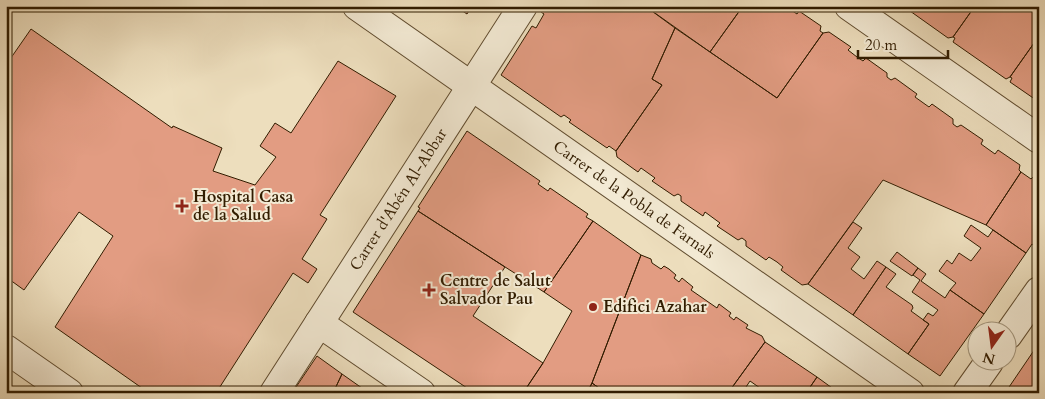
<svg xmlns="http://www.w3.org/2000/svg" width="1045" height="399" font-family="Cardo,serif">
  <style>
    .building { fill: #e29c82; stroke: #311c00 }
    .lines { fill: none; stroke-linecap: round; stroke-linejoin: round }
    .minor-casing { stroke: #604c2f; stroke-width: 30 }
    .tertiary-casing { stroke: #604c2f; stroke-width: 30 }
    .minor { stroke: #f3ead4; stroke-width: 28 }
    .tertiary { stroke: #f3ead4; stroke-width: 28 }
    .poi-dot { fill: #8f2418; stroke: #f3ead4; stroke-width: 2 }
    .labels { text-anchor: middle; dominant-baseline: central; stroke-width: 4; stroke-linejoin: round; paint-order: stroke }
    .poi-label { font-size: 16px; font-weight: bold; fill: #311c00; stroke: #f3ead4; text-anchor: start }
    .street-label { font-size: 16px; fill: #311c00; stroke: #f3ead4 }
  </style>
  <rect width="100%" height="100%" fill="#eddebd"/>
  <filter id="stains"><feTurbulence type="fractalNoise" baseFrequency=".004" numOctaves="4"/><feColorMatrix values="0 0 0 0 .2 0 0 0 0 .09 0 0 0 0 .02 0 0 0 .5 -.17"/></filter>
  <radialGradient id="worn" r=".72"><stop offset=".6" stop-color="#630" stop-opacity="0"/><stop offset="1" stop-color="#630" stop-opacity=".3"/></radialGradient>
  <path class="building" d="M6,6H12L6,15Z
    M455,6H472L467,14Z
    M545,6H633L641,11L645,6L675,28L652,79L662,85L616,151L609,146L607,148L569,122L571,120L564,115L561,117L501,75L532,26L536,28L544,14L541,12Z
    M633,6H644L641,11Z
    M645,6H743L710,52Z
    M743,6H785L797,14L799,11L821,26L820,31L823,33L777,98L710,52Z
    M975,6L953,37L948,38L910,11L909,6Z
    M975,6H1039V36L1010,77L1006,79L953,42L955,38L953,37Z
    M675,28L777,98L823,33L829,32L851,47L848,50L857,57L863,61L866,58L887,73V77L891,80L895,78L917,94L915,97L929,107L932,104L953,119V124L957,127L961,125L983,140L981,144L995,154L998,150L1020,165L1019,170L1021,172L986,225L883,180L808,284L802,285L781,270L783,267L777,262L769,257L766,260L746,246V241L742,238L738,240L717,226L720,223L705,212L703,216L681,201V196L678,194L674,196L652,181L655,178L641,168L638,172L617,157L616,151L662,85L652,79Z
    M31,29L172,128L173,126L222,148L213,171L255,185L276,157L260,146L275,123L291,133L338,61L396,96L320,215L327,219L302,259L317,269L308,283L293,273L216,393H149L55,327L113,236L79,212L24,290L6,277V65Z
    M1039,36V102L1010,82L1012,78L1010,77Z
    M467,131L540,181L538,184L548,191L550,188L588,214L586,217L593,221L544,292L418,211L420,208L418,207Z
    M1021,172L1031,179L1034,176L1039,179V243L1036,247L1032,244L1026,253L986,225Z
    M418,211L505,267L473,316L543,363L523,393H471L470,390L353,312Z
    M593,221L641,255L592,383L587,393H523L543,363L572,311L544,292Z
    M853,222L862,228L848,248L860,257L851,269L864,279L877,261L886,267L853,315L808,284Z
    M971,225L988,237L993,230L1026,253L984,314L950,290L956,283L939,271L947,260L952,264L959,253L971,261L981,248L964,236Z
    M897,252L918,268L912,276L890,261Z
    M641,255L651,259L652,263L661,269L664,266L669,269L676,275L674,278L679,282L682,278L693,287L691,290L717,308L719,304L731,313L729,316L734,320L736,317L748,325L746,328L762,336L765,342L728,393H606L592,383Z
    M886,267L896,274L886,287L912,305L913,308L911,311L929,324L908,354L853,315Z
    M918,268L926,274L921,281L945,298L950,290L984,314L940,376L908,354L929,324L923,320L928,313L933,316L938,310L912,292L920,280L913,275Z
    M765,342L817,377L806,393H767L750,381L742,393H728Z
    M1039,343V393H1005Z
    M317,356L342,374L333,393H292Z
    M342,374L369,393H333Z
    M817,377L839,393H806Z
    M592,383L606,393H587Z"/>
  <g class="lines">
    <defs>
      <g id="minor">
        <path id="s1" d="M357,6L910,393"/>
        <path d="M849,6L1039,139"/>
        <path d="M319,323L421,393"/>
        <path d="M1008,335L1039,291"/>
        <path id="s2" d="M274,393L523,6"/>
        <path d="M967,393L989,362"/>
      </g>
      <path id="tertiary" d="M6,349L69,393"/>
    </defs>
    <use href="#minor" class="minor-casing"/>
    <use href="#tertiary" class="tertiary-casing"/>
    <use href="#minor" class="minor"/>
    <use href="#tertiary" class="tertiary"/>
  </g>
  <g class="poi-dot">
    <path d="M179.5 198.5h5v5h5v5h-5v5h-5v-5h-5v-5h5z"/>
    <path d="M426.5 282.5h5v5h5v5h-5v5h-5v-5h-5v-5h5z"/>
    <circle cx="593" cy="307" r="5"/>
  </g>
  <g class="labels">
    <g class="poi-label">
      <text x="193" y="197">Hospital Casa<tspan x="193" dy="18">de la Salud</tspan></text>
      <text x="440" y="281">Centre de Salut<tspan x="440" dy="18">Salvador Pau</tspan></text>
      <text x="603" y="307">Edifici Azahar</text>
    </g>
    <g class="street-label">
      <text stroke="none"><textPath href="#s2" startOffset="230">Carrer d'Abén Al-Abbar</textPath></text>
      <text stroke="none"><textPath href="#s1" startOffset="338">Carrer de la Pobla de Farnals</textPath></text>
    </g>
  </g>
  <rect width="1045" height="399" fill="none" stroke="#eddebd" stroke-width="25"/>
  <rect x="8" y="8" width="1030" height="384" fill="none" stroke="#311c00" stroke-width="2.5"/>
  <rect x="12" y="12" width="1020" height="374" fill="none" stroke="#311c00"/>
  <g transform="translate(992 346) rotate(194)"><circle r="24" fill="#f3ead4" stroke="#a5987f"/>
  <path d="M0-4L9 19L0 12L-9 19Z" fill="#8f2418"/>
  <text y="-8" font-size="14" font-weight="bold" text-anchor="middle" fill="#311c00">N</text>
  </g>
  <path d="M858 50v8h90v-8" fill="none" stroke="#311c00" stroke-width="2.5"/>
  <text x="865" y="50" font-size="15" fill="#311c00" stroke="#f3ead4" stroke-width="4" paint-order="stroke">20 m</text>
  <rect width="100%" height="100%" filter="url(#stains)"/>
  <rect width="100%" height="100%" fill="url(#worn)"/>
</svg>
